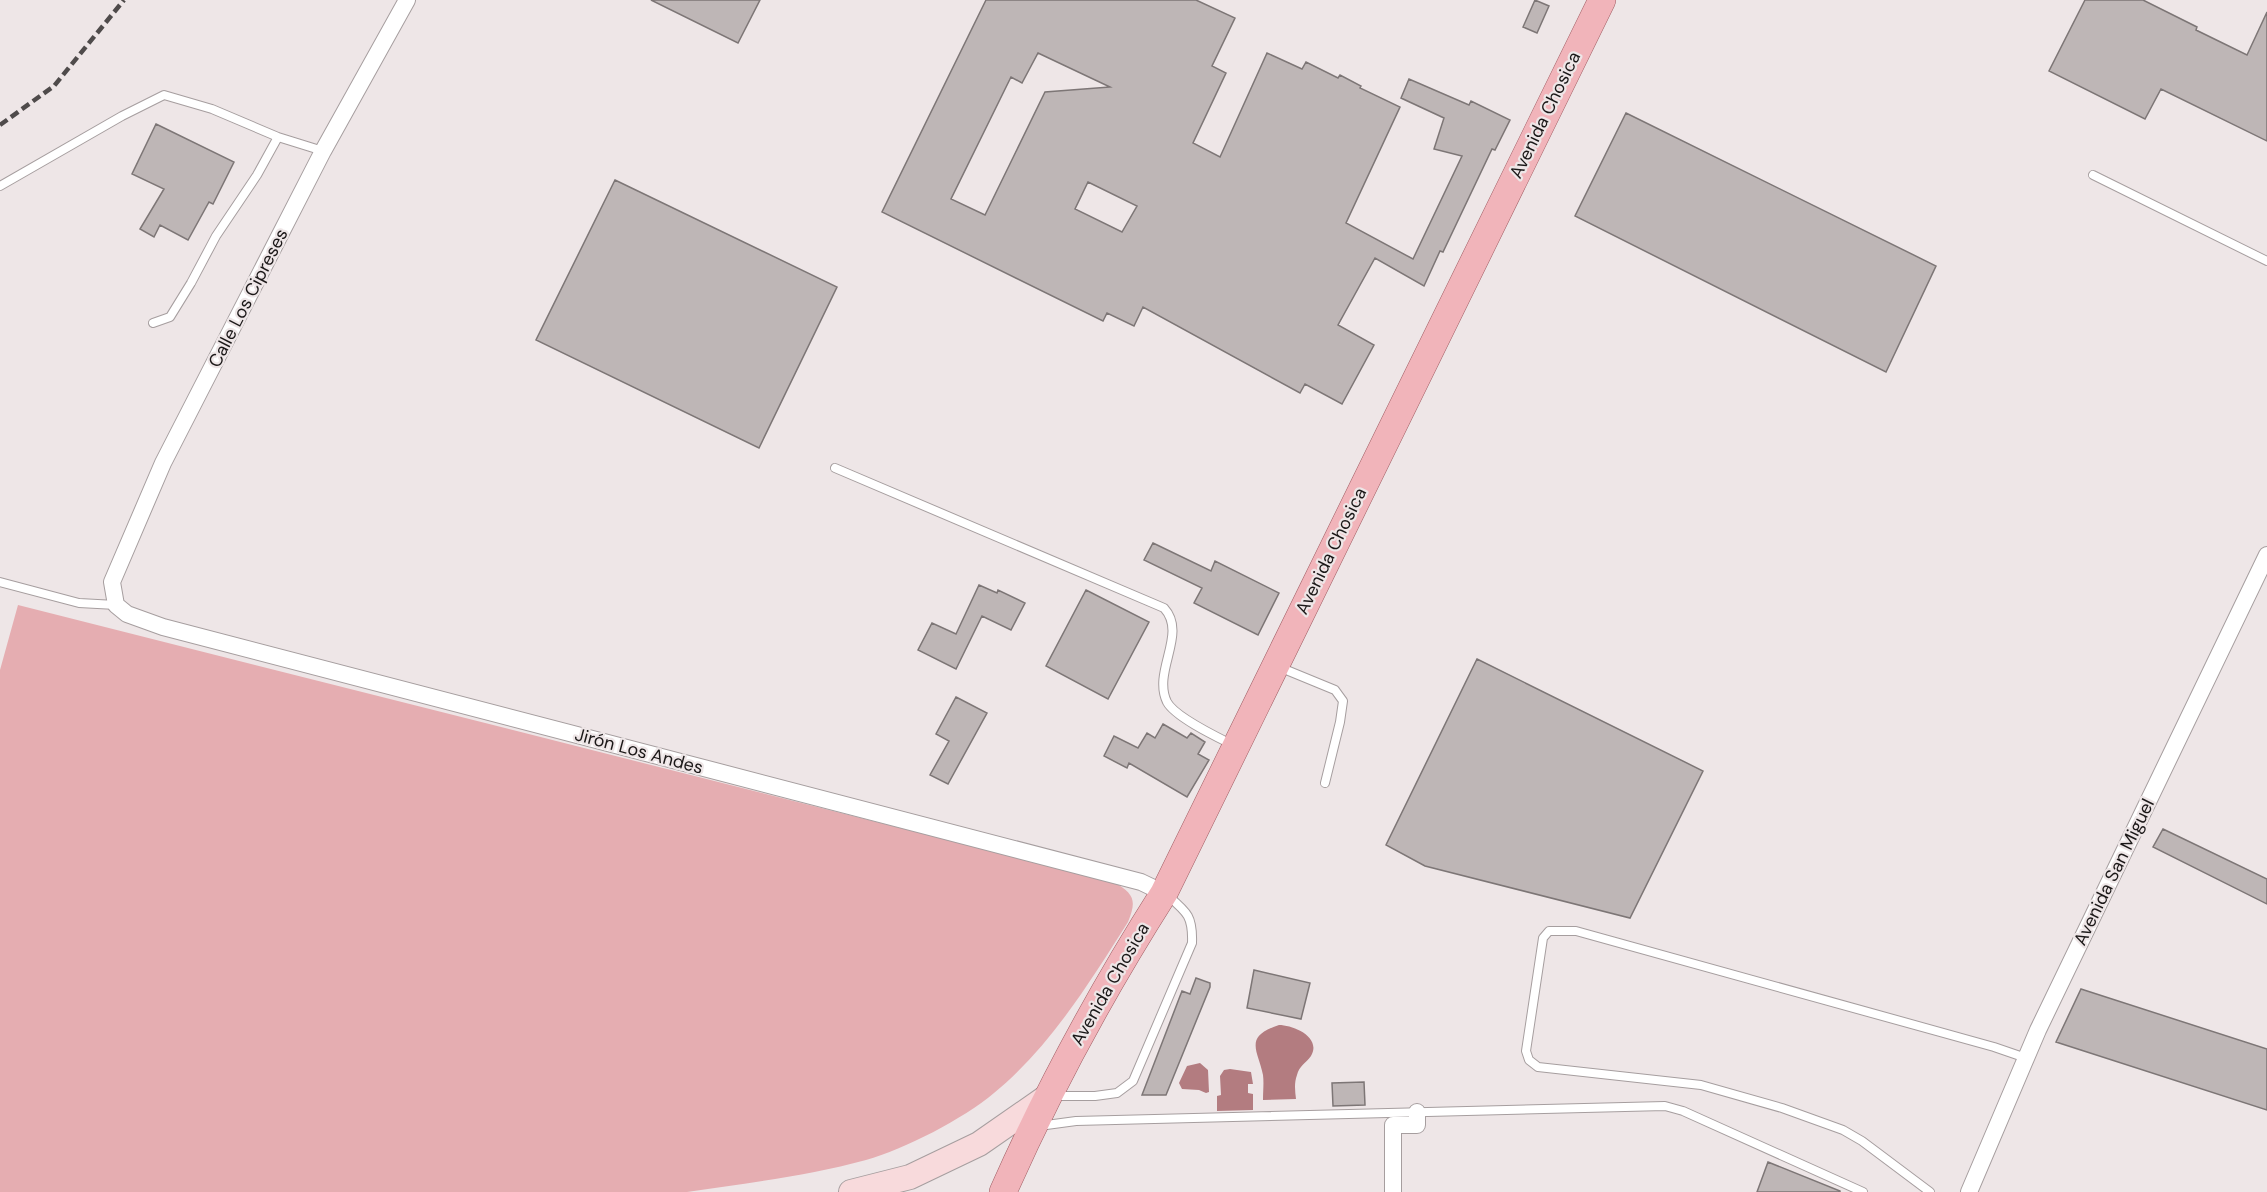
<svg xmlns="http://www.w3.org/2000/svg" width="2267" height="1192" font-family="'DM Sans',sans-serif">
  <style>
    .green { fill: #e5adb1 }
    .water { fill: #b37c80 }
    .building { fill: #beb6b6; stroke: #7d7676; stroke-width: 1.5; fill-rule: evenodd }
    .lines { fill: none; stroke-linecap: round; stroke-linejoin: round }
    .lane-casing { stroke: #a69e9f; stroke-width: 10 }
    .street-casing { stroke: #a69e9f; stroke-width: 18 }
    .secondary-casing { stroke: #a69e9f; stroke-width: 26 }
    .primary-casing { stroke: #a05d63; stroke-width: 28 }
    .lane { stroke: #fff; stroke-width: 8 }
    .street { stroke: #fff; stroke-width: 16 }
    .secondary { stroke: #f8dadc; stroke-width: 24 }
    .primary { stroke: #f1b4ba; stroke-width: 27 }
    .rail { stroke: #4f4b4b; stroke-width: 4.5; stroke-dasharray: 9 4.5; stroke-linecap: butt }
    .labels { text-anchor: middle; dominant-baseline: central; stroke-width: 4.5; stroke-linejoin: round; paint-order: stroke }
    .street-label { font-size: 18px; fill: #1b1818; stroke: #eee6e7 }
  </style>
  <rect width="100%" height="100%" fill="#eee6e7"/>
  <path class="green" d="M18,605L1114,882C1134,894 1137,900 1128,922C1090,982 1050,1047 994,1093C963,1119 905,1149 866,1160C808,1176 746,1183 687,1192H0V670Z"/>
  <path class="water" d="M1279,1025C1293,1025 1322,1037 1311,1056C1306,1063 1299,1066 1297,1075C1294,1083 1295,1091 1296,1099L1263,1100C1263,1091 1264,1083 1263,1075C1258,1050 1243,1037 1279,1025Z
    M1200,1063L1208,1070L1209,1092L1206,1093L1199,1090L1182,1089L1179,1083L1187,1066Z
    M1230,1069L1251,1072L1253,1084H1248V1093L1253,1094V1110L1217,1111V1096L1221,1095L1220,1076L1224,1070Z"/>
  <path class="building" d="M651,0H760L738,43Z
    M986,0H1196L1235,18L1212,66L1226,73L1193,143L1220,157L1267,53L1302,69L1306,62L1338,78L1340,75L1361,86L1360,88L1400,107L1346,223L1413,259L1462,156L1434,149L1444,118L1401,98L1409,79L1469,105L1471,101L1510,120L1495,150L1492,149L1443,252L1440,251L1424,286L1375,258L1338,325L1374,345L1342,404L1305,384L1300,393L1143,307L1134,326L1107,313L1103,321L882,212ZM1038,53L1110,87L1045,92L985,215L951,199L1011,77L1022,83ZM1088,182L1137,206L1122,232L1075,209Z
    M1535,0L1549,6L1537,33L1523,27Z
    M2085,0H2143L2197,27L2196,30L2247,55L2267,12V141L2161,89L2145,119L2049,71Z
    M1626,113L1936,266L1886,372L1575,216Z
    M156,124L234,162L213,204L209,202L188,240L160,225L154,237L140,229L164,189L132,174Z
    M615,180L837,287L759,448L536,340Z
    M1153,543L1211,571L1215,561L1279,593L1258,635L1194,603L1202,588L1144,560Z
    M979,585L997,593L998,590L1025,603L1011,630L982,616L956,669L918,650L932,623L956,634Z
    M1086,590L1149,622L1108,699L1046,666Z
    M1477,659L1703,771L1630,918L1425,866L1386,845Z
    M956,697L987,713L948,784L930,775L949,741L936,734Z
    M1163,724L1187,738L1191,733L1205,742L1198,754L1209,760L1187,797L1129,763L1127,768L1104,756L1114,736L1138,748L1147,733L1155,738Z
    M2163,829L2267,879V904L2153,847Z
    M1254,970L1310,983L1301,1019L1247,1008Z
    M1196,978L1210,983V987L1166,1095H1142L1182,991L1190,994Z
    M2081,989L2267,1049V1110L2056,1042Z
    M1364,1082L1365,1105L1333,1106L1332,1083Z
    M1768,1162L1840,1191V1192H1757Z"/>
  <g class="lines">
    <defs>
      <path id="lane" d="M2093,175L2267,261
        M0,186L122,116L164,95L212,109L278,137L323,151
        M153,323L170,317L191,283L216,236L257,175L278,137
        M835,468L1164,608C1188,634 1152,671 1167,702C1175,717 1217,737 1233,745
        M0,582L79,603L116,605
        M1279,667L1335,690L1343,701L1340,722L1325,783
        M1055,1096H1095L1117,1093L1133,1081L1192,943C1193,916 1187,912 1167,895
        M1039,1126L1076,1121L1665,1106L1683,1111L1863,1192
        M1930,1192L1862,1141L1843,1130L1782,1108L1701,1085L1538,1067L1529,1060L1526,1051L1543,938L1549,931H1576L1994,1047L2026,1058"/>
      <path id="street" d="M407,0L323,151L163,463L112,582L116,605L127,614L163,627L1141,882L1164,893
        M1393,1192V1125H1417V1112
        M1969,1192L2038,1030L2267,555"/>
      <path id="secondary" d="M851,1192L910,1177L979,1144L1048,1096"/>
      <path id="primary" d="M1003,1192C1049,1088 1103,989 1164,893L1602,0"/>
    </defs>
    <use href="#lane" class="lane-casing"/>
    <use href="#street" class="street-casing"/>
    <use href="#secondary" class="secondary-casing"/>
    <use href="#primary" class="primary-casing"/>
    <use href="#lane" class="lane"/>
    <use href="#street" class="street"/>
    <use href="#secondary" class="secondary"/>
    <use href="#primary" class="primary"/>
    <path class="rail" d="M0,125L54,86L124,0"/>
  </g>
  <g class="labels">
    <g class="street-label">
      <text transform="translate(1545 115) rotate(-64)">Avenida Chosica</text>
      <text transform="translate(248 298) rotate(-63)">Calle Los Cipreses</text>
      <text transform="translate(1331 551) rotate(-64)">Avenida Chosica</text>
      <text transform="translate(639 751) rotate(15)">Jirón Los Andes</text>
      <text transform="translate(2114 872) rotate(-64)">Avenida San Miguel</text>
      <text transform="translate(1110 984) rotate(-60)">Avenida Chosica</text>
    </g>
  </g>
</svg>
